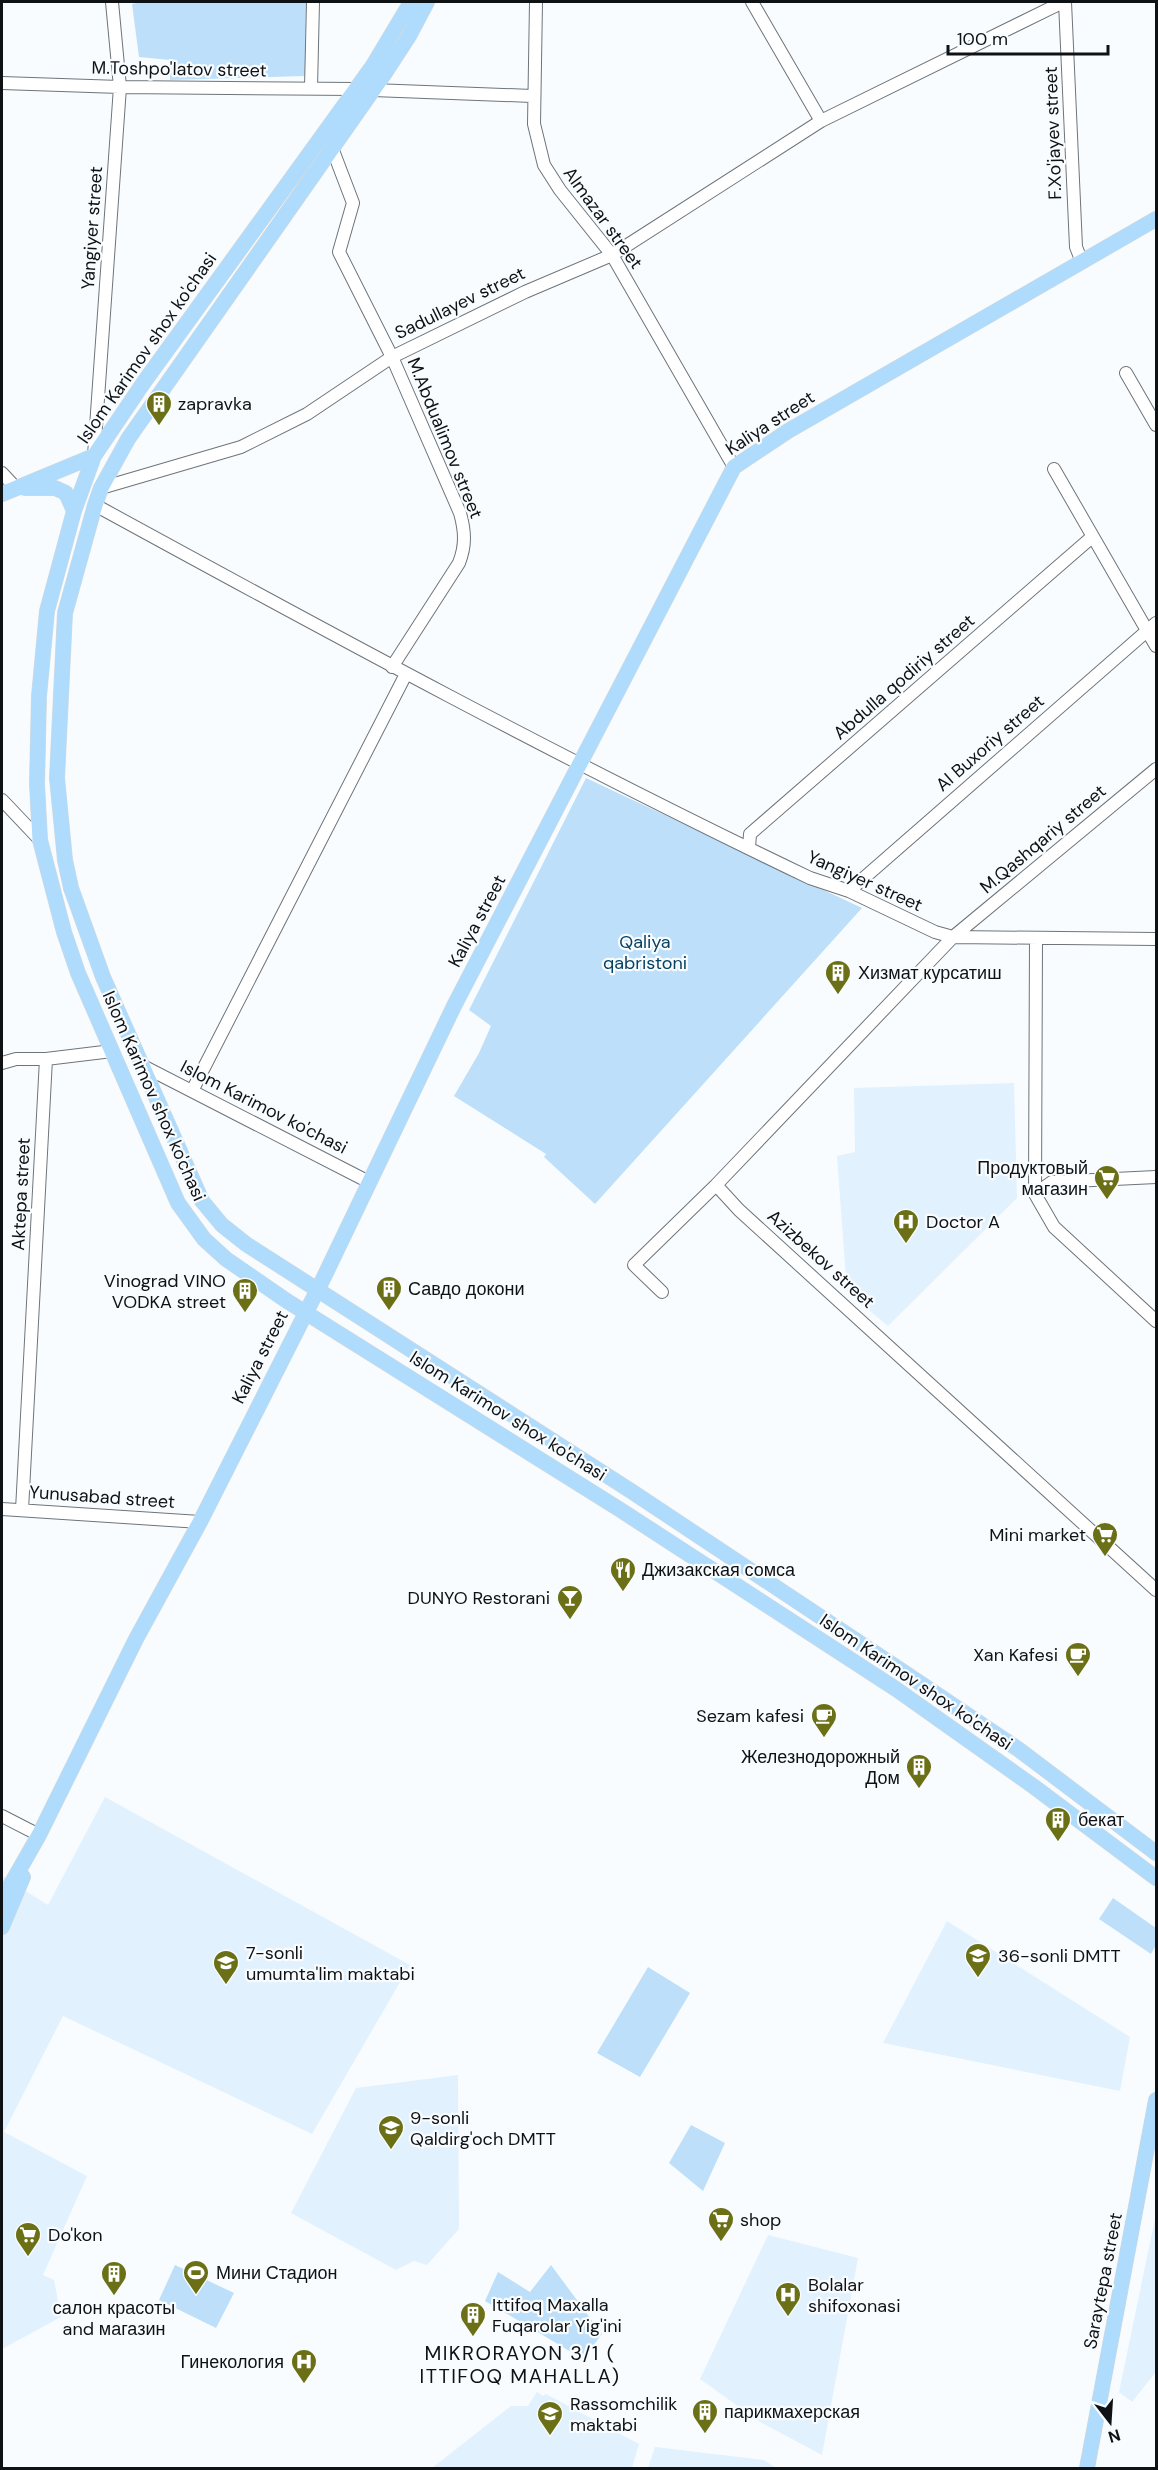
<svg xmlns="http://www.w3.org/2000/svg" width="1158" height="2470" font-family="'DM Sans',sans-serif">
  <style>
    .built { fill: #e1f1fe }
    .green { fill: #bddffa }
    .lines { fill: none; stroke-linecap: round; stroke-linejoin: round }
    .minor-casing { stroke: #6d757b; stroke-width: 14 }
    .major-casing { stroke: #d9d9d9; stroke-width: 16 }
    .minor { stroke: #fff; stroke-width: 12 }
    .major { stroke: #afdcfc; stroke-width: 15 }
    .labels { text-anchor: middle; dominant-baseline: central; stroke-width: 4.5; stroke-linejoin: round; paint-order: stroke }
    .street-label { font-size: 18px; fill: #0f1214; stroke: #f8fcff }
    .poi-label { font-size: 18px; fill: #0f1214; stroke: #f8fcff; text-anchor: start }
    .park-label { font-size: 18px; fill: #054163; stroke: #f8fcff }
    .neighbourhood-label { font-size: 20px; letter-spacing: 1.5px; fill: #0f1214; stroke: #f8fcff }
  </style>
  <rect width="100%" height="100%" fill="#f8fcff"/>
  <path class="built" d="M1014,1083L1017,1198L888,1326L847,1292L837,1156L855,1152L854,1088Z
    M105,1797L410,1965L312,2134L63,2016L4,2132L87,2176L43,2275L54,2280L61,2317L2,2349V1876L48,1905Z
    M947,1921L1130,2037L1120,2091L883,2043Z
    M458,2075L459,2229L427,2265L414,2261L396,2270L291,2213L356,2088Z
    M1156,2214V2372L1132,2402L1119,2392Z
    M768,2235L858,2258L822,2455L760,2422L700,2379Z
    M537,2392L543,2396L546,2394L639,2444L632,2468H432L511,2406H528Z
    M655,2447L764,2460L776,2468H648Z"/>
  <path class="green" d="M140,2H306L305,76L170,80V60L139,57L132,4Z
    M586,778L862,908L595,1204L544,1157L546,1154L454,1096L479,1053L491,1026L469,1010Z
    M1113,1898L1156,1928V1945L1151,1954L1099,1919Z
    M648,1967L690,1993L640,2077L597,2053Z
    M691,2125L725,2143L703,2191L669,2163Z
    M175,2265L234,2293L216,2328L159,2300Z
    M551,2265L602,2334L583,2359L485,2301L498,2272L530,2292Z"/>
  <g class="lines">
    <defs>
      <path id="minor" d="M536,2L534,124L544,165L560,190L612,255L734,467
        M752,2L821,121
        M1065,2L1076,247L1082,262
        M2,83L120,87L356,89
        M311,88L313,2
        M373,90L532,96
        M332,148L353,203L339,252L392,357L460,513C465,531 466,545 459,563L392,667
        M1126,373L1156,425
        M94,455L120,87L112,2
        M1054,469L1156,646
        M2,473L16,488
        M101,488L241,447L307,414L392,357L525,292L612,255L821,121L1063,2
        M95,505C331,634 567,762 810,878L849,891L935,932L953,937L1156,939
        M1156,769L953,937L716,1185L739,1210L1156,1590
        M2,800L40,840
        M749,848L750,834L1092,537
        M849,891L1156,623
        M1036,939L1035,1194L1052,1182L1156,1177
        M2,1063L16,1059H46L112,1051
        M141,1065L369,1182
        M192,1091L406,674
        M1035,1194L1054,1227L1156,1321
        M662,1292L634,1265L716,1185
        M2,1509L200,1522
        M22,1510L46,1059
        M2,1816L39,1835"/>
      <path id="major" d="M411,2L372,67L144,382L94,456L74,511L47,611L39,696L37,784L40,840L64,932L78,973L178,1203L204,1239L226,1259L287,1301L619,1509L896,1689L1033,1786L1156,1878
        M427,2L409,36L385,73L128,439L101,488L95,505L65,613L57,778L65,860L71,888L103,977L202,1201L222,1225L246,1244L631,1491L902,1671L1018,1749L1156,1853
        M25,488H55L66,493L74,511
        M2,494L94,456
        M2,1900L39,1835L136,1639L200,1522L324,1277L454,1006L734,467L788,431L1156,219
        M2,1927L23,1877
        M1087,2468L1156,2100"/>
    </defs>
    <use href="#minor" class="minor-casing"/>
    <use href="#major" class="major-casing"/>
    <use href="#minor" class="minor"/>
    <use href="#major" class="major"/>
  </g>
  <defs>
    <symbol id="building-pin" viewBox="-11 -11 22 30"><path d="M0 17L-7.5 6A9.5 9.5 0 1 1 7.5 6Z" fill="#6b7016" stroke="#f8fcff"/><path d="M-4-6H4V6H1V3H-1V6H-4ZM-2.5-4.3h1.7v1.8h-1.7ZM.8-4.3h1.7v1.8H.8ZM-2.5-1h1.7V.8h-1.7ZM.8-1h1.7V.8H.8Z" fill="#fff"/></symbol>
    <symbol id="supermarket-pin" viewBox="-11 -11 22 30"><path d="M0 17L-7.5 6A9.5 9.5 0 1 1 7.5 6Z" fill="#6b7016" stroke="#f8fcff"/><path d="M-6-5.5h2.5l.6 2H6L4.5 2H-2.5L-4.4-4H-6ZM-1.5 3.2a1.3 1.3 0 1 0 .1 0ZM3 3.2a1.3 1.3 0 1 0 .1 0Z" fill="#fff"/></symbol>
    <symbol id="hospital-pin" viewBox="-11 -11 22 30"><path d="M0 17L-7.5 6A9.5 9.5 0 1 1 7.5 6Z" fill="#6b7016" stroke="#f8fcff"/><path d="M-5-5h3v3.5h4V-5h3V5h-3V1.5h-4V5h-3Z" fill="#fff"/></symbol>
    <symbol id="restaurant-pin" viewBox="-11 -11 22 30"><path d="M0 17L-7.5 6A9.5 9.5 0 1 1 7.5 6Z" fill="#6b7016" stroke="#f8fcff"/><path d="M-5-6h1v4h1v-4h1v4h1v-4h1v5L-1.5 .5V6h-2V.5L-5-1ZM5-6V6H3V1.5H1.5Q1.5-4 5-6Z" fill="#fff"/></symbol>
    <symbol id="bar-pin" viewBox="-11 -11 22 30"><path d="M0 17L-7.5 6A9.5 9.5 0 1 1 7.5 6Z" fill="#6b7016" stroke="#f8fcff"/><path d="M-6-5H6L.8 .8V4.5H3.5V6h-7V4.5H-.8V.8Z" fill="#fff"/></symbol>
    <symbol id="cafe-pin" viewBox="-11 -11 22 30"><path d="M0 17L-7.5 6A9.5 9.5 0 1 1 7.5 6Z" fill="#6b7016" stroke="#f8fcff"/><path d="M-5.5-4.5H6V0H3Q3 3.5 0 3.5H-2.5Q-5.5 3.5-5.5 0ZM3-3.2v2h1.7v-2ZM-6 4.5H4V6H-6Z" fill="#fff"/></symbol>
    <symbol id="school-pin" viewBox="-11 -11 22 30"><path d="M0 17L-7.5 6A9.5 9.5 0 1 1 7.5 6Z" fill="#6b7016" stroke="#f8fcff"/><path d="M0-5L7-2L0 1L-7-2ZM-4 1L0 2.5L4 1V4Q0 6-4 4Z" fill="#fff"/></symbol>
    <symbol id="stadium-pin" viewBox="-11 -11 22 30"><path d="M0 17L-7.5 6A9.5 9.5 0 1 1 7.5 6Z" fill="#6b7016" stroke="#f8fcff"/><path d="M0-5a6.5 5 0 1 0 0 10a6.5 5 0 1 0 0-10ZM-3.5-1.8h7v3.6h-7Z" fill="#fff"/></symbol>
    <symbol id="university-pin" viewBox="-11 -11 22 30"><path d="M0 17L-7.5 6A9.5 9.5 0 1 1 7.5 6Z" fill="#6b7016" stroke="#f8fcff"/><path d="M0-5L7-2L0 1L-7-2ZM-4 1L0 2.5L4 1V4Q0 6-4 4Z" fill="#fff"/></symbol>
  </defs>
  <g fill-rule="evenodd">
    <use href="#building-pin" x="144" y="389" width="30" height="40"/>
    <use href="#building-pin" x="823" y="958" width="30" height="40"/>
    <use href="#supermarket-pin" x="1092" y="1163" width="30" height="40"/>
    <use href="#hospital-pin" x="891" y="1207" width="30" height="40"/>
    <use href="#building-pin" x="374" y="1274" width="30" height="40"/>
    <use href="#building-pin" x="230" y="1276" width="30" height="40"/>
    <use href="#supermarket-pin" x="1090" y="1520" width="30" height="40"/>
    <use href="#restaurant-pin" x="608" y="1555" width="30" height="40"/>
    <use href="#bar-pin" x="555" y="1583" width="30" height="40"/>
    <use href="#cafe-pin" x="1063" y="1640" width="30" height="40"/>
    <use href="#cafe-pin" x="809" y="1701" width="30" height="40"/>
    <use href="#building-pin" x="904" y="1752" width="30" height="40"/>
    <use href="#building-pin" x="1043" y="1805" width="30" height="40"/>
    <use href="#school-pin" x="963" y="1941" width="30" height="40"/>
    <use href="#school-pin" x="211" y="1948" width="30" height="40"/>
    <use href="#school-pin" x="376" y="2113" width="30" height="40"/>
    <use href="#supermarket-pin" x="706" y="2205" width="30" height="40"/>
    <use href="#supermarket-pin" x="13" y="2220" width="30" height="40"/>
    <use href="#stadium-pin" x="181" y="2258" width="30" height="40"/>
    <use href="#building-pin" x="99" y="2259" width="30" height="40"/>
    <use href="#hospital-pin" x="773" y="2280" width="30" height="40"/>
    <use href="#building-pin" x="458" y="2300" width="30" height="40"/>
    <use href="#hospital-pin" x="289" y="2347" width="30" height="40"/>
    <use href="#building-pin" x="690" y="2397" width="30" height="40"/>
    <use href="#university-pin" x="535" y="2399" width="30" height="40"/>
  </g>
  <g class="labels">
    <g class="street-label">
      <text transform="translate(179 69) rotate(1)">М.Toshpo'latov street</text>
      <text transform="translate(1053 133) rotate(-92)">F.Хo'jayev street</text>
      <text transform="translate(603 218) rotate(54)">Almazar street</text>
      <text transform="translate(92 228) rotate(-86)">Yangiyer street</text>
      <text transform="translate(460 303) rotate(-26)">Sadullayev street</text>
      <text transform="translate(147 348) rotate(-55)">Islom Karimov shox ko'chasi</text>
      <text transform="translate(770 423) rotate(-33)">Kaliya street</text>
      <text transform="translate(445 438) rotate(68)">M.Abdualimov street</text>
      <text transform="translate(904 677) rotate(-41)">Abdulla qodiriy street</text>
      <text transform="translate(990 743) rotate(-41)">Al Buxoriy street</text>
      <text transform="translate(1043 839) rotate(-40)">M.Qashqariy street</text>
      <text transform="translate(865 881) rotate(24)">Yangiyer street</text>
      <text transform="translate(477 921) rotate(-62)">Kaliya street</text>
      <text transform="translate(154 1096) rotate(66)">Islom Karimov shox ko'chasi</text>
      <text transform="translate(264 1107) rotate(27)">Islom Karimov ko'chasi</text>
      <text transform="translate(21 1194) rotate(-87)">Aktepa street</text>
      <text transform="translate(821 1259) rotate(42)">Azizbekov street</text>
      <text transform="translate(260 1357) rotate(-63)">Kaliya street</text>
      <text transform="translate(508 1416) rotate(32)">Islom Karimov shox ko'chasi</text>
      <text transform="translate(102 1497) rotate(4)">Yunusabad street</text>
      <text transform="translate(916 1682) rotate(34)">Islom Karimov shox ko'chasi</text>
      <text transform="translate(1103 2281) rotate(-79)">Saraytepa street</text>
    </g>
    <g class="poi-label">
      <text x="178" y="404">zapravka</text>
      <text x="858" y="973">Хизмат курсатиш</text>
      <text x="1088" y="1168" text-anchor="end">Продуктовый<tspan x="1088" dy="21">магазин</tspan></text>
      <text x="926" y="1222">Doctor A</text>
      <text x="226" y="1281" text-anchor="end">Vinograd VINO<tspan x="226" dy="21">VODKA street</tspan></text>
      <text x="408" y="1289">Савдо докони</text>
      <text x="1086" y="1535" text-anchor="end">Mini market</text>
      <text x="642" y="1570">Джизакская сомса</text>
      <text x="550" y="1598" text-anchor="end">DUNYO Restorani</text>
      <text x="1058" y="1655" text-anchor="end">Xan Kafesi</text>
      <text x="804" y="1716" text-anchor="end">Sezam kafesi</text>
      <text x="900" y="1757" text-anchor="end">Железнодорожный<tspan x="900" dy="21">Дом</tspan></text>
      <text x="1078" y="1820">бекат</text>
      <text x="246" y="1953">7-sonli<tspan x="246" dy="21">umumta'lim maktabi</tspan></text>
      <text x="998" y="1956">36-sonli DMTT</text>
      <text x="410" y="2118">9-sonli<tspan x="410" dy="21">Qaldirg'och DMTT</tspan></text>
      <text x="740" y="2220">shop</text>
      <text x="48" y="2235">Do'kon</text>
      <text x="216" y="2273">Мини Стадион</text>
      <text x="808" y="2285">Bolalar<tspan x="808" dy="21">shifoxonasi</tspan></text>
      <text x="492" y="2305">Ittifoq Maxalla<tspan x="492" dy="21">Fuqarolar Yig'ini</tspan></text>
      <text x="114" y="2308" text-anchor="middle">салон красоты<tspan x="114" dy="21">and магазин</tspan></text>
      <text x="284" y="2362" text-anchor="end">Гинекология</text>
      <text x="570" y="2404">Rassomchilik<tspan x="570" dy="21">maktabi</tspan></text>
      <text x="724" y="2412">парикмахерская</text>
    </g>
    <g class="park-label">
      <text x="645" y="942">Qaliya<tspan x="645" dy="21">qabristoni</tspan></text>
    </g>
    <g class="neighbourhood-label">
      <text x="520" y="2353">MIKRORAYON 3/1 (<tspan x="520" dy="23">ITTIFOQ MAHALLA)</tspan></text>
    </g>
  </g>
  <rect width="1158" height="2470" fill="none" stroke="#0f1214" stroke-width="6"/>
  <g transform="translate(1110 2422) rotate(163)" stroke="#f8fcff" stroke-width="4.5" paint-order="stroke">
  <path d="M0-4.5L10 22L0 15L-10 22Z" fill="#0f1214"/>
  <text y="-9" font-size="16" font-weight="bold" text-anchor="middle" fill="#0f1214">N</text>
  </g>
  <path d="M948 45v9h160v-9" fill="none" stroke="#0f1214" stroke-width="3"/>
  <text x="957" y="45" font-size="18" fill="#0f1214" stroke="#f8fcff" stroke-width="4.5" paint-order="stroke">100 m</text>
</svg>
